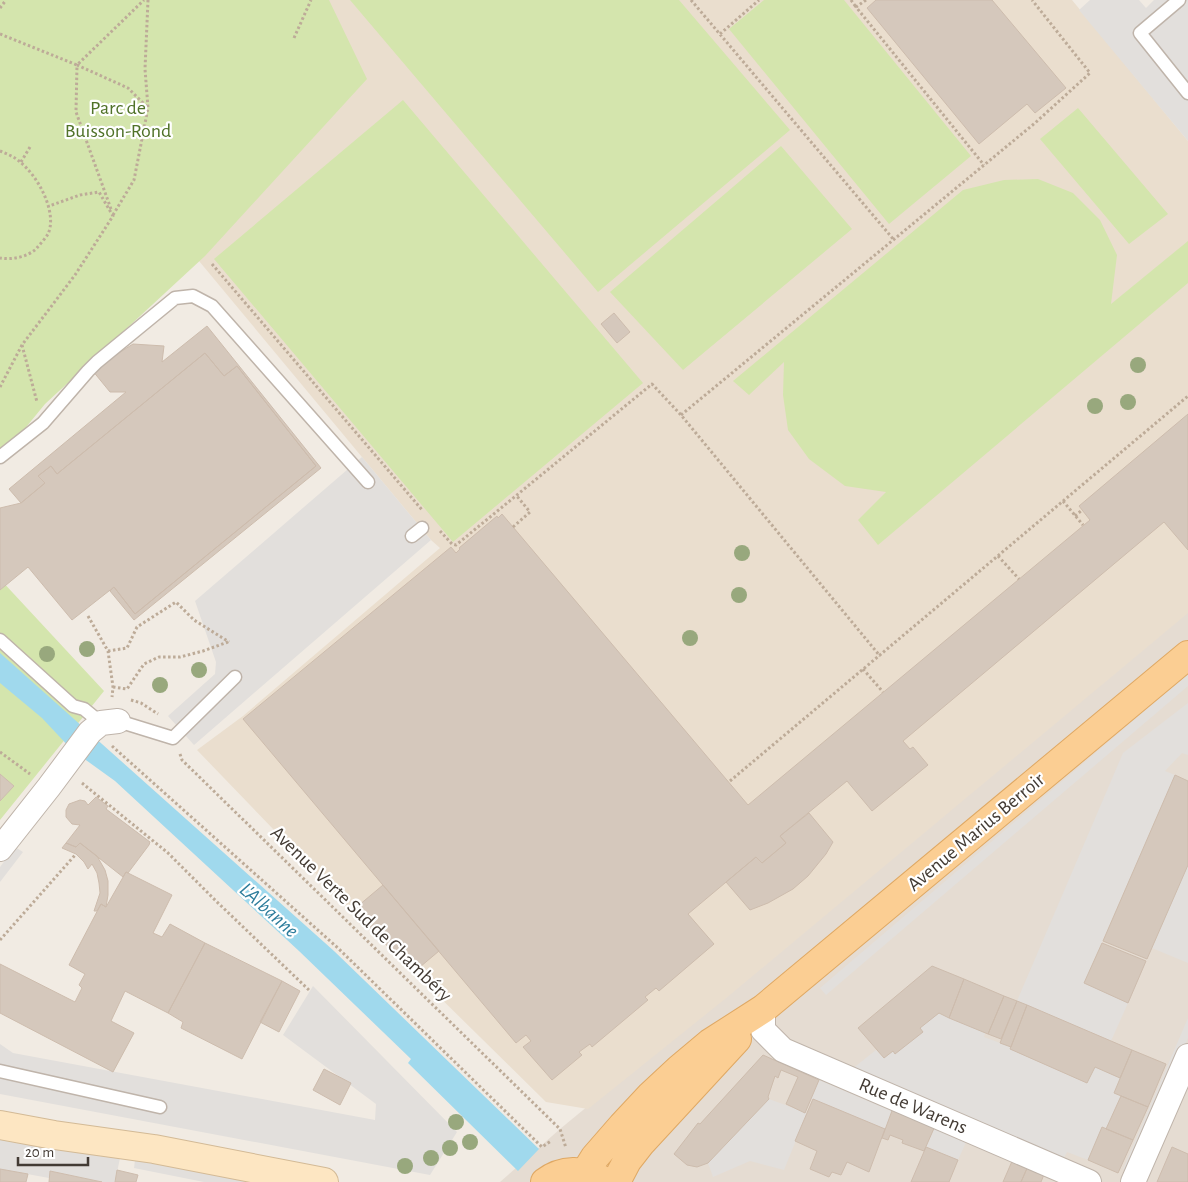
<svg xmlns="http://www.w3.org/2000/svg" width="1188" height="1182" font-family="'Alegreya Sans',sans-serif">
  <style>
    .residential { fill: #e5dcd2 }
    .education { fill: #eadece }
    .green { fill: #d4e5ad }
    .parking { fill: #e2dfdc }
    .water { fill: #a0d9ed }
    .building { fill: #d5c8bc; stroke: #cdbcad }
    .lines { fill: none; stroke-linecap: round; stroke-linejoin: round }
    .service-casing { stroke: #bfb4aa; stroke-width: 15 }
    .minor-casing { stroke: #bfb4aa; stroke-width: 26 }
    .secondary-casing { stroke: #d3ba96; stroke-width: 30 }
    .primary-casing { stroke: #dfa863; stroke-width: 30 }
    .path { stroke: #bdab98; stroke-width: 3; stroke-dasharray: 2.5 2.5; stroke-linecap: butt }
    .service { stroke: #fff; stroke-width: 12 }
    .minor { stroke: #fff; stroke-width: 24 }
    .secondary { stroke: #fde6c2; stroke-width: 28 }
    .primary { stroke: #fbce93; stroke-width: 28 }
    .tree { fill: #98a87d }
    .labels { text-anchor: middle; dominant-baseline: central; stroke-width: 4.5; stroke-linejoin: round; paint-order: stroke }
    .park-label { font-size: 20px; fill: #507229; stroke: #fff }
    .street-label { font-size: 20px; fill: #433b34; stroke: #fff }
    .water-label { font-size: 21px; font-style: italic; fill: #2e7d9c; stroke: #fff }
  </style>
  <rect width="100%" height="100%" fill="#f1ebe3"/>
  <path class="residential" d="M1188,612V1182H500L560,1129Z"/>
  <path class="education" d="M261,0H1072L1188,141V613L725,999L588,1109L546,1102L352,911L197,750L243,716L440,548L431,540L199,261L224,200Z"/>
  <path class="green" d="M0,0H329L367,79L205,256L45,404L0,459Z
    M350,0H679L790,130L598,292Z
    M764,0H844L971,156L889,224L729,29Z
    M403,100L643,383L453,542L214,259Z
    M1078,108L1168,214L1129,244L1040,139Z
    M781,146L852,229L683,370L610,292Z
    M1038,179L1073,193L1100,220L1117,255L1111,304L1188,241V283L878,545L858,520L886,492L845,486L809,459L788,430L783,395L784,362L749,395L733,381L963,190L1004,180Z
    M0,579L104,691L0,820Z"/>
  <path class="parking" d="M1090,0H1139L1146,8L1154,0H1188V141L1079,10Z
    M362,457L431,540L194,745L168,716L215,674L216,662L195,601Z
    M1188,674V686L826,995L820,988Z
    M1188,703V755L1182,753L1165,771L1175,775L1084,983L1128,1003L1111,1041L1017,1001L1123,753Z
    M15,847L23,852L0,882V867Z
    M1188,864V963L1152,948Z
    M313,986L457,1132L430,1175L0,1094V1044L13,1053L375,1120L376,1104L283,1035Z
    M939,1013L985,1033L984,1037L1011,1047L1010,1049L1087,1083L1095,1067L1120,1078L1114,1093L1121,1096L1106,1129L1102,1128L1088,1160L1067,1152L1061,1164L847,1073L876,1050L884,1058L893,1051L895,1054L922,1032L920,1028Z
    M1188,1018V1038L1131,1172L1123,1169Z
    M819,1080L892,1111L885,1129L811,1099Z
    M769,1099L807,1113L784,1170L750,1161L713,1177L708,1163Z
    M935,1126L967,1140L958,1160L926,1147Z
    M0,1137L120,1158L115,1182H102L51,1171L49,1178L0,1169Z
    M135,1160L249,1182H204L134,1168Z"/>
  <path class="water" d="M0,653L334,951L539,1149L518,1171L408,1063L411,1059L299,951L115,781L72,750L42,718L0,683Z"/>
  <path class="building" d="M876,0H992L1066,88L1035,113L1027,104L979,144L867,8Z
    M614,313L630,332L617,343L601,324Z
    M207,326L321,468L134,620L110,591L114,587L135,614L316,466L237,366L224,376L205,353L57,474L51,466L38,476L45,483L21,503L9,489L126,392H110L92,370L133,344L164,346L162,362Z
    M205,353L224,376L237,366L316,466L135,614L114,587L72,620L28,567L0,590V508L21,503L45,483L38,476L51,466L57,474Z
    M1188,414V550L1164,522L903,741L910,749L913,747L928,765L872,811L847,781L780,836L786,843L762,863L756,857L688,914L714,944L659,991L656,988L645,997L648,1000L592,1047L590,1044L579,1052L582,1055L552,1080L523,1047L531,1041L526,1035L516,1043L243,719L451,547L456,553L460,549L459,548L497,516L498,518L502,514L748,805L1090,520L1079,506Z
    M0,774L14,786L0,801Z
    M1175,775L1188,781V865L1147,959L1103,941Z
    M96,797L108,806L106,809L150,842L149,845L128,873L126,872L123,877L80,843L76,847L66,843L80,825L72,824L66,817V810L69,804L80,800L85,801L88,805Z
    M809,813L833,842L826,854L808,876L793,889L768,903L750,910L726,882L756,857L762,863L786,843L780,836Z
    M66,843L76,847L80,843L97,856L105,870L108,881V895L106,907L101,904L97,911H94L100,893L99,883L97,873L92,864L88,869L84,862L76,854L62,848Z
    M126,872L172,895L153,933L162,937L170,924L205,943L168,1013L125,991L111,1021L134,1033L113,1072L0,1013V964L75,1002L82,988L79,985L85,974L69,965L101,904L106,907Z
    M383,885L439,951L414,972L352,911Z
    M205,943L282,981L242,1059L181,1028L183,1022L168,1013Z
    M1102,943L1146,961L1128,1003L1084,983Z
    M932,966L964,979L949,1018L939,1013L920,1028L923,1032L895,1054L893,1051L884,1058L858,1028Z
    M964,979L1004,996L988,1034L949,1018Z
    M282,981L300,991L279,1032L260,1022Z
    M1004,996L1017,1001L1001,1039L988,1034Z
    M1017,1001L1027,1005L1011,1047L1000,1043Z
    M1027,1005L1132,1050L1120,1078L1095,1067L1087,1083L1010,1049Z
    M1132,1050L1166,1064L1148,1107L1114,1093Z
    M763,1055L819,1080L805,1113L786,1104L798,1077L781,1070L778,1078L775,1076L768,1097L769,1099L708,1163L697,1167L687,1165L674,1154L698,1123L700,1124Z
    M324,1069L351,1083L340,1105L313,1090Z
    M1121,1096L1148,1107L1133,1140L1106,1129Z
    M813,1099L885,1129L869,1172L847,1162L841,1175L832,1172L829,1177L810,1169L817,1151L795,1141Z
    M893,1108L935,1126L924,1151L902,1143L903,1140L890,1135L888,1140L882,1138Z
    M1102,1127L1133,1140L1118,1173L1088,1160Z
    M926,1147L958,1160L949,1182H911Z
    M1172,1147L1188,1154V1182H1157Z
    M1013,1159L1028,1166L1021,1182H1003Z
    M1028,1166L1045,1172L1041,1182H1021Z
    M0,1169L28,1174L26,1182H0Z
    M117,1170L138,1175L136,1182H115Z
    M50,1171L102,1182H49Z"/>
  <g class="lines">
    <defs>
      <path id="service" d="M1179,0L1140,33L1188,93
        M0,457L43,423L88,371L97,362L175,298L193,296L212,306L368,482
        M412,536L422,528
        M0,640L73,706L84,709L101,723
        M118,721L173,738L235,677
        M0,1071L160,1107"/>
      <path id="minor" d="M0,849L49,787L90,732L101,723L118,721
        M763,1009V1030L783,1050L1089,1182
        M1133,1182L1188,1056"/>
      <path id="secondary" d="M0,1125L54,1135L154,1149L324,1182"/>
      <path id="primary" d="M585,1173L595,1157L622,1126L650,1096L679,1069L710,1043L763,1009L1188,655
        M545,1182C562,1169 584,1169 602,1180
        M616,1182L627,1161L641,1143L737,1039"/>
    </defs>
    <use href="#service" class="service-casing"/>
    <use href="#minor" class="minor-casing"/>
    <use href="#secondary" class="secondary-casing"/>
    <use href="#primary" class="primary-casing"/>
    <path class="path" d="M691,0L894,240
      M851,0L856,7
      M866,0L856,7L984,165
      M0,8L6,0
      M0,34L77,65L144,0
      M720,34L759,0
      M294,38L311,0
      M0,151C7,154 15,157 20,162C37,175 58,212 48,234C45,239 40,244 36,249C27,257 12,260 0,258
      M21,162L30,147
      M111,209L76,112L77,65L128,88L148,108
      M113,215L134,180L148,108L145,69L148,0
      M212,264L423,511
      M22,345L37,402
      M0,387L22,345L75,275L113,216L99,192L80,195L49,206
      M681,415L1035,123L1090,73L1032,0
      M1063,501L1083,525
      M1075,516L1082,510
      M513,527L530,512L516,495
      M440,531L452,544L456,545L652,384L681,415L880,656
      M998,556L1019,579
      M88,616L108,651L113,687L112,697
      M108,651L127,648L137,627L176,602L194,620L229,642
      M863,669L883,692
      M113,687L127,689L144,664L159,657H180L203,651L228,642
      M131,700L141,703L158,714
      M112,746L339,949L542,1147L551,1141
      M0,752L30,774
      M180,754L182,760L560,1129L566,1148
      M730,781L1188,396
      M82,783L168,853L216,901L310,991
      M0,940L76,854"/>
    <use href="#service" class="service"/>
    <use href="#minor" class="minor"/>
    <use href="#secondary" class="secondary"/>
    <use href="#primary" class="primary"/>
  </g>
  <g class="tree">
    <circle cx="1138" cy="365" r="8"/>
    <circle cx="1128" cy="402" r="8"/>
    <circle cx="1095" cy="406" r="8"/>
    <circle cx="742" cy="553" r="8"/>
    <circle cx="739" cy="595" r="8"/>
    <circle cx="690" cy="638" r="8"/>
    <circle cx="87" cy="649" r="8"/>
    <circle cx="47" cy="654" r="8"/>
    <circle cx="199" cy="670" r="8"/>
    <circle cx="160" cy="685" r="8"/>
    <circle cx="456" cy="1122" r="8"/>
    <circle cx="470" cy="1142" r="8"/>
    <circle cx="450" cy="1148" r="8"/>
    <circle cx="431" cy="1158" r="8"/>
    <circle cx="405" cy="1166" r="8"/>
  </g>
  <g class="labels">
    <g class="park-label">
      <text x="118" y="108">Parc de<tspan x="118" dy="23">Buisson-Rond</tspan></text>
    </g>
    <g class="street-label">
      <text transform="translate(976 832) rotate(-40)">Avenue Marius Berroir</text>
      <text transform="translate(361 914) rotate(44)">Avenue Verte Sud de Chambéry</text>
      <text transform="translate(913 1106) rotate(23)">Rue de Warens</text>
    </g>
    <g class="water-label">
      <text transform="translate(269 910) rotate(42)">L'Albanne</text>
    </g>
  </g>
  <path d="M18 1157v8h70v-8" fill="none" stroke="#433b34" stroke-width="2.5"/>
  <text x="25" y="1157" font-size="15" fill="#433b34" stroke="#ffffff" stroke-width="4" paint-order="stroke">20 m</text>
</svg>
